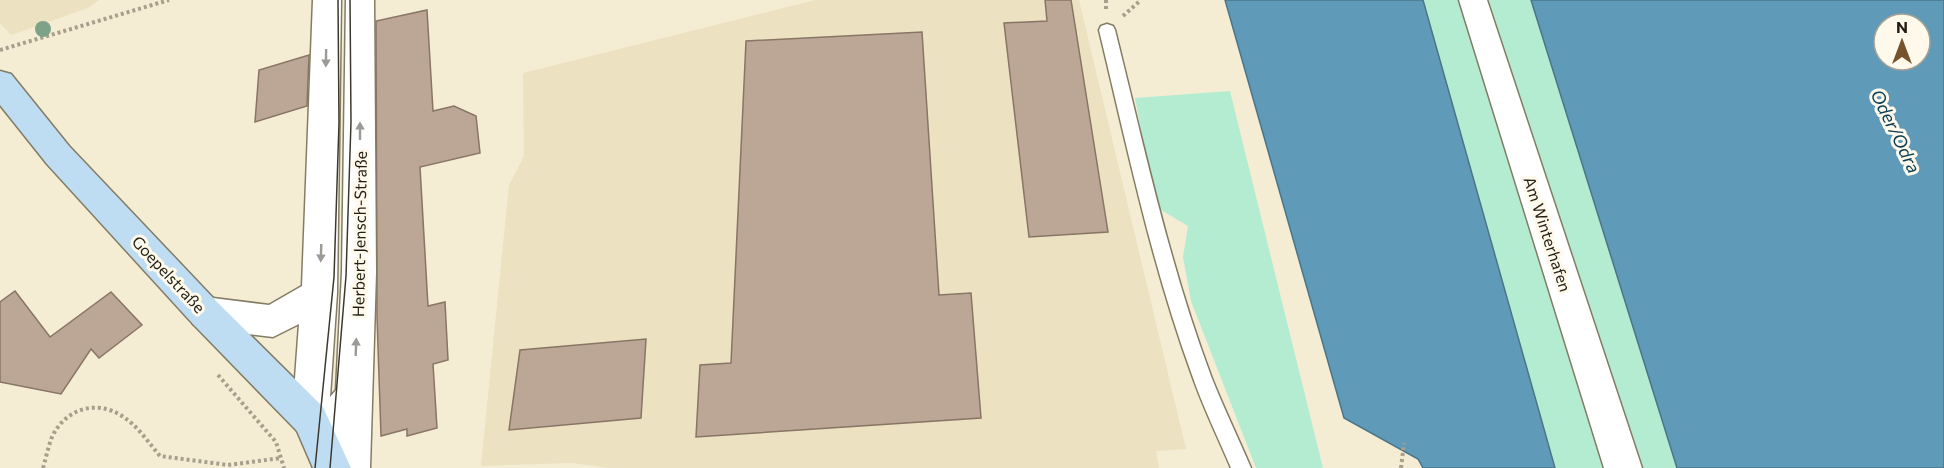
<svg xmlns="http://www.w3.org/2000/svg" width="1944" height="468" font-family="Commissioner,sans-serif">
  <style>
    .built { fill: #ece1c1 }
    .green { fill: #b4ecd2 }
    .water { fill: #5f9ab8; stroke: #4c7587; stroke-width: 1.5; fill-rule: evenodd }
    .building { fill: #bca796; stroke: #887565; stroke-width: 1.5 }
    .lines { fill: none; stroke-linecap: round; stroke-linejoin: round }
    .lane-casing { stroke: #837c65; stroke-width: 3 }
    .street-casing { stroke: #837c65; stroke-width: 3 }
    .secondary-casing { stroke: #837c65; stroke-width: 3 }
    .path { stroke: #a69f8c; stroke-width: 4; stroke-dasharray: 3 3; stroke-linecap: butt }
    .lane { fill: #fff; fill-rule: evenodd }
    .street { fill: #fff; fill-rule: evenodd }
    .secondary { fill: #beddf3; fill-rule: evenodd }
    .tram { stroke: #3c382d; stroke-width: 1.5 }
    .tree { fill: #7da288 }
    .oneway { fill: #9b9a96 }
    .labels { text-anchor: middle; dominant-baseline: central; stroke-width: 6; stroke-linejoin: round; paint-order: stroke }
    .street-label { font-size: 16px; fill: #211e15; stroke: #fef9ea }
    .water-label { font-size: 18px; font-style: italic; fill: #0d4056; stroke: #fef9ea }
  </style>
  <rect width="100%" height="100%" fill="#f4ecd3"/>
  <path class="built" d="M0,0H99L88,8L11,35L0,23Z
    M815,0H1079L1186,449L1156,451L1159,468H609L572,463L481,466L509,185L524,156L523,73Z"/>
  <path class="green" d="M1423,0H1531L1677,468H1555Z
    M1230,91L1323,468H1256L1191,301L1183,257L1188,226L1156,207L1135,98Z"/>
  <path class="water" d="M1225,0H1423L1555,468H1423L1418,459L1344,418Z
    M1531,0H1944V468H1677ZM1884,24H1920V60H1884Z"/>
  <path class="building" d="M1045,0H1071L1108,232L1029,237L1004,23L1047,21Z
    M427,10L433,111L454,106L476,116L480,153L420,167L428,306L445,302L448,360L433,364L437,428L407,436V429L381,436L377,317L376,21Z
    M922,32L939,295L971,293L981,418L696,437L700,365L731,363L746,41Z
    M309,55L307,106L255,122L259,70Z
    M15,291L50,337L111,292L142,325L99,358L91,349L61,394L0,382V302Z
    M646,339L641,418L509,430L520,350Z"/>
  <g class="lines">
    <defs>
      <path id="lane" d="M1107,24L1113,26L1115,30C1144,146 1169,264 1211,376C1223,407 1238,437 1251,468H1231C1218,437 1203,407 1192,375C1151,263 1127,146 1099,30L1101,26Z"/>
      <path id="street" d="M313,0H341L337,293L330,397L336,390L342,272L346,0H374L376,272L370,468H332L334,433L317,437L297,431L292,419L299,324L273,337L205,329L193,324L188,313L193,302L205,297L269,305L302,286Z
        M1459,0H1487L1642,468H1604Z"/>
      <path id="secondary" d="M0,71L11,74L69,146L217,302L323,407L351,468H313L297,431L193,324L47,164L0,105Z"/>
    </defs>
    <use href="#lane" class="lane-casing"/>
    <use href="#street" class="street-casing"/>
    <use href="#secondary" class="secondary-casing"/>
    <path class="path" d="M1106,0V11
      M1123,16L1141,0
      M0,50L169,0
      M218,375L276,442L284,468
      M43,468C46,458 48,447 52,437C65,409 96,399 122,416C137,425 148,442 160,456L228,465L281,458
      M1401,468L1404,443"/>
    <use href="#lane" class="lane"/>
    <use href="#street" class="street"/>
    <use href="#secondary" class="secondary"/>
    <path class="tram" d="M315,468L334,277L339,123L338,0
      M330,468L346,276L351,122L350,0"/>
  </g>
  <circle class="tree" cx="43" cy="29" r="8"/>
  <defs><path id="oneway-solid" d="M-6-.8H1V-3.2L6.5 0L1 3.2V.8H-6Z" transform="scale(1.5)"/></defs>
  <g class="oneway">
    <use href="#oneway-solid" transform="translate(326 58) rotate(91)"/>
    <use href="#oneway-solid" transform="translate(360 131) rotate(-90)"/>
    <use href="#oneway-solid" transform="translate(321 253) rotate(92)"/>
    <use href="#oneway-solid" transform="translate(356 347) rotate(-88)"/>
  </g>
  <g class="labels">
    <g class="street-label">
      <text transform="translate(359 234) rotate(-89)">Herbert-Jensch-Straße</text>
      <text transform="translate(1548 234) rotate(72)">Am Winterhafen</text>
      <text transform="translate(169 274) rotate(47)">Goepelstraße</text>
    </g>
    <g class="water-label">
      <text transform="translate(1896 131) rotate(64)">Oder/Odra</text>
    </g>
  </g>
  <g transform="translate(1902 42)"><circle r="28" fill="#fef9ea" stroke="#a6a195" stroke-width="1.5"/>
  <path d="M0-4.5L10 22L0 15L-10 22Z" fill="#77532d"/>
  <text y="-9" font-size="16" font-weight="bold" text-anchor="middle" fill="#211e15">N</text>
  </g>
</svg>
